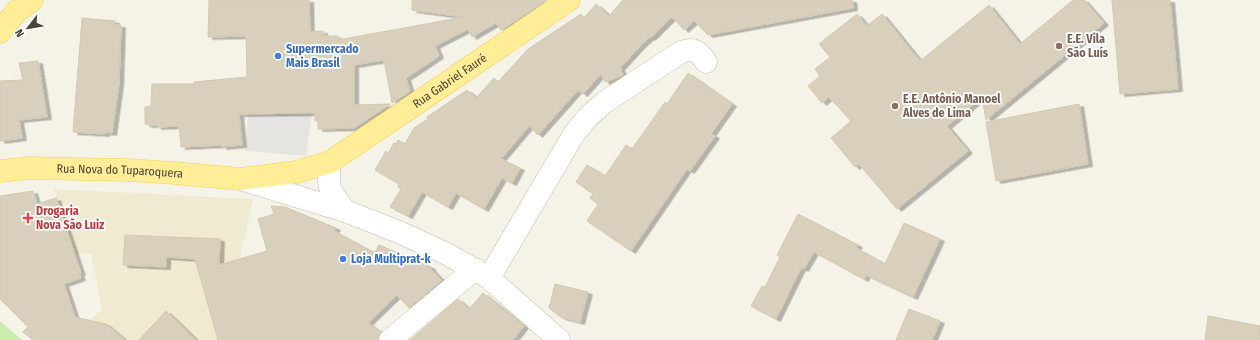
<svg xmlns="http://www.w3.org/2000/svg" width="1260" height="340" font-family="'Fira Sans Condensed',sans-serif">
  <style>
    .education { fill: #f0ead0 }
    .green { fill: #c9edad }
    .parking { fill: #e6e4e0 }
    .building { fill: #d8d0bc; stroke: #d3c9ae; filter: url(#shadow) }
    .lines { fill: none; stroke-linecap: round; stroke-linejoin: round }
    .minor-casing { stroke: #c2bca9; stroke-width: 23 }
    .major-casing { stroke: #efd45c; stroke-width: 23 }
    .minor { stroke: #fff; stroke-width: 22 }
    .major { stroke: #ffed97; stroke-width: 22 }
    .education-dot { fill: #8d6e63; stroke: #fff; stroke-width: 1.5 }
    .shop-dot { fill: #3f7fe0; stroke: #fff; stroke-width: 1.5 }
    .health-dot { fill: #e0444e; stroke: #fff; stroke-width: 1.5 }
    .labels { text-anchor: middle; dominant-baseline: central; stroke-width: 3.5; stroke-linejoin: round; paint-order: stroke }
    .education-label { font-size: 12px; font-weight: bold; fill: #785e54; stroke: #fff; text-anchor: start }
    .shop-label { font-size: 12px; font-weight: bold; fill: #366cbe; stroke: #fff; text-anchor: start }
    .street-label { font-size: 12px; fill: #494436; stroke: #fff }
    .health-label { font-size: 12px; font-weight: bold; fill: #be3a42; stroke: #fff; text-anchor: start }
  </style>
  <defs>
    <filter id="shadow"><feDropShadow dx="4.5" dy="2.5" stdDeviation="0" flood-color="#0004"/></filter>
  </defs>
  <rect width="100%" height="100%" fill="#f5f3e8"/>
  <path class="education" d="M54,189L253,199L240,259L264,340H68L102,309L91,254L74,253Z"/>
  <path class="green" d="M0,321L22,340H0Z"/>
  <path class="parking" d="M312,113L306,156L245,151L248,114Z"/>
  <path class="building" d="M209,0H309L310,32L323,31V36H338V40L464,17L412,10V0H547L501,30L496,23L472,37L468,29L435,46L439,56L406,78L410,91L392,103L384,60L354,65V105L390,104L354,128L318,129V121H315V113L239,114L242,145L222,147V145L181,147L179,126L157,127V125H148V124H145V107L151,106L152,84H195L194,82L247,77L246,36L208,37Z
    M623,0H852L853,8L708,35L694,21L684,30L672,17L651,38L650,37L641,45L620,68L623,75L605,82L601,74L583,94L578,90L538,135L529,126L501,159L520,168L512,183L502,178L484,209L456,193L448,207L422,192L408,216L390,207L401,189L398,187L399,184L375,170L386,151L388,153L394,143L396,144L398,140L405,144L414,128L428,119L427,117L467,90L476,98L494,78L498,82L528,49L581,14L584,18L596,4L609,16Z
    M1073,0H1084L1104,23L986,120L982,97L947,126L968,151L897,209L859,164L855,167L831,138L851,121L829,97L822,103L808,86L820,76L815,69L830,57L819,44L857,14L867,26L882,14L920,61L989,5L1020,44Z
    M1112,0H1170L1178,89L1120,94Z
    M82,18L115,21L114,25H121L119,84L112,133L106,132L105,134L73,132Z
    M38,61L47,117L19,120L22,138L0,141V81L23,80L19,63Z
    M688,73L732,104L711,134L715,136L690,171L687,169L631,251L587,221L598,204L590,198L593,194L576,182L587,165L605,176L626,145L632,149L665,102L667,104Z
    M1079,104L1088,164L996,181L986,122Z
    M33,191L37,204L56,198L81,273H79L81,278L64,284L75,317L106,324L125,340H33L23,332L28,327L0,299V196Z
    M271,206L285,207L336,228L334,231L375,253L379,245L431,267V269L442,280L409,308L397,295L368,323L381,332L378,340H218L195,259L166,257V267L123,265L125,235L220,239L219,265L267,251L258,219L274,214Z
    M798,214L858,245L856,248L885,264L904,223L940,239L913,297L866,275L864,279L814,252L804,269L801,268L776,319L751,306L762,286L765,287L780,257L777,255Z
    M555,284L588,292L580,322L561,317L549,308Z
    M483,293L524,326L513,340H410L458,299L469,309Z
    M909,309L940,321L932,340H896Z
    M166,311L196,340H139Z
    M1208,316L1260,326V340H1205Z"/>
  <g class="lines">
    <defs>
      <path id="minor" d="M330,162C327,189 329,189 345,211
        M240,179L345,211L399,232L447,254L489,278L559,340
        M489,278L574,134L589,116L605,102L681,52C695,47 698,51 706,62
        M390,340L475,269"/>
      <g id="major">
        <path d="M0,32L16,12L32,0"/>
        <path id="s1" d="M0,171L29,168L127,170L174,173L240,179L296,172L330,162L569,0"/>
      </g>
    </defs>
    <use href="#minor" class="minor-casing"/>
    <use href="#major" class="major-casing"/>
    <use href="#minor" class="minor"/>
    <use href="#major" class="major"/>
  </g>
  <g class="education-dot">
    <circle cx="1059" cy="46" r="4"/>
    <circle cx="895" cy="106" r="4"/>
  </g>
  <g class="shop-dot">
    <circle cx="278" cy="56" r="4"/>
    <circle cx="343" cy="259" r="4"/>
  </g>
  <path class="health-dot" d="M26 212h4v4h4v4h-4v4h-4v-4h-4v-4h4z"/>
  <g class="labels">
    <g class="education-label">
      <text x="1067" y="39">E.E. Vila<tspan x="1067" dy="14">São Luís</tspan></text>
      <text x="903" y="99">E.E. Antônio Manoel<tspan x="903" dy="14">Alves de Lima</tspan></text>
    </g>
    <g class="shop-label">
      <text x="286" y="49">Supermercado<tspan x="286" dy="14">Mais Brasil</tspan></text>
      <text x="351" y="259">Loja Multiprat-k</text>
    </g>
    <g class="street-label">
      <text stroke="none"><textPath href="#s1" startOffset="477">Rua Gabriel Fauré</textPath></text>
      <text stroke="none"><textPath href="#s1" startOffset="120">Rua Nova do Tuparoquera</textPath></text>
    </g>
    <g class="health-label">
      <text x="36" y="211">Drogaria<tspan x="36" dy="14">Nova São Luiz</tspan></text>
    </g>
  </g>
  <g transform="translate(28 28) rotate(239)" stroke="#ffffff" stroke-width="3" paint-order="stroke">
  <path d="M0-3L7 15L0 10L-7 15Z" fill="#494436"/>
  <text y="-6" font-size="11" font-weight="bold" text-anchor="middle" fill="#494436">N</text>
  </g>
</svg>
